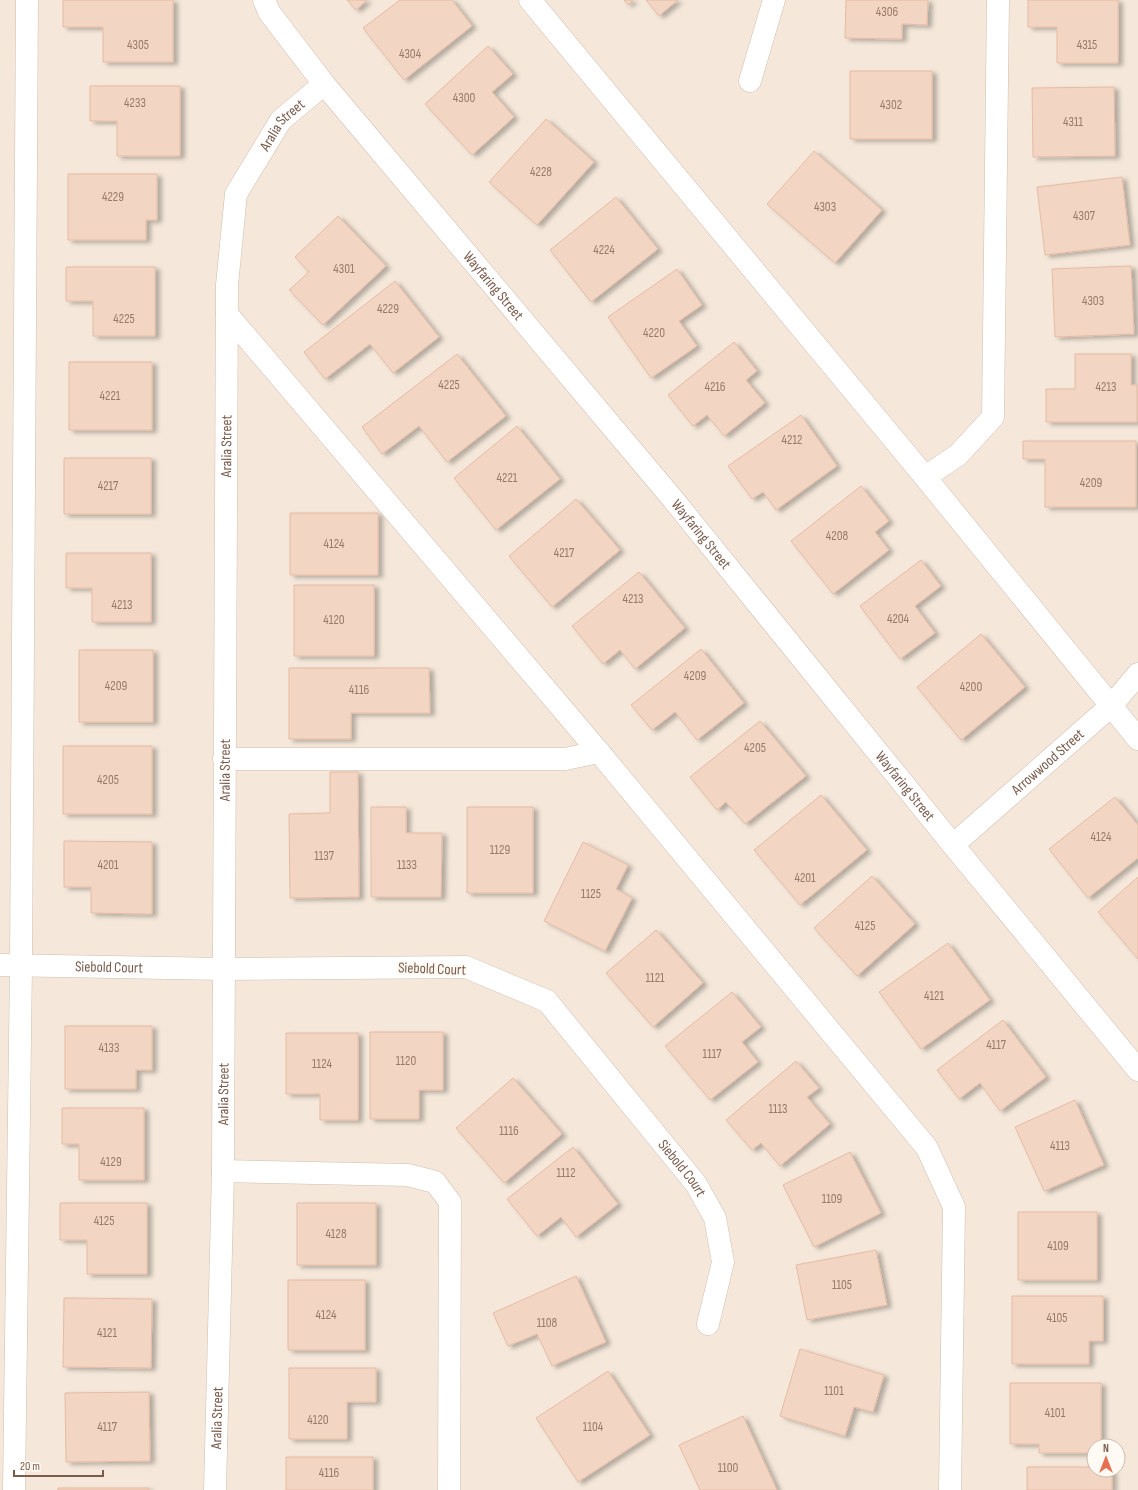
<svg xmlns="http://www.w3.org/2000/svg" width="1138" height="1490" font-family="'Sofia Sans Condensed',sans-serif">
  <style>
    .residential { fill: #f5e8da; fill-rule: evenodd }
    .building { fill: #f3d5c3; stroke: #e6bba3; filter: url(#shadow) }
    .lines { fill: none; stroke-linecap: round; stroke-linejoin: round }
    .minor-casing { stroke: #d1beb0; stroke-width: 23 }
    .minor { stroke: #fff; stroke-width: 22 }
    .labels { text-anchor: middle; dominant-baseline: central; stroke-width: 4; stroke-linejoin: round; paint-order: stroke }
    .number-label { font-size: 13px; fill: #987a6a }
    .street-label { font-size: 15px; fill: #7a5c4d; stroke: #fffaf3 }
  </style>
  <defs>
    <filter id="shadow"><feDropShadow dx="4.5" dy="2.5" stdDeviation="2" flood-color="#0004"/></filter>
  </defs>
  <rect width="100%" height="100%" fill="#fdf6ec"/>
  <path class="residential" d="M0,0H1138V1490H0ZM1094,1446H1118V1470H1094Z"/>
  <path class="building" d="M63,0H173V62H103V27H63Z
    M347,0H367L356,10Z
    M400,0H452L472,26L404,80L363,28Z
    M624,0H633L628,5Z
    M646,0H678L659,16Z
    M846,0H928L927,25L902,24V39L845,38Z
    M1028,0H1118V63H1057V27H1028Z
    M488,46L513,74L492,92L514,117L472,155L425,104Z
    M850,71H932V139H850Z
    M90,86H180V156H117V121H90Z
    M1114,87L1115,156L1033,157L1032,88Z
    M546,119L594,162L537,225L489,182Z
    M814,151L882,210L835,263L767,204Z
    M68,174H157V220H146V240H68Z
    M1122,177L1130,245L1045,255L1037,187Z
    M616,197L658,249L591,302L550,250Z
    M338,216L386,266L323,325L289,290L309,272L295,257Z
    M1131,266L1134,334L1055,337L1052,269Z
    M66,267H155V336H93V301H66Z
    M677,269L702,305L679,321L697,346L651,378L608,317Z
    M395,281L439,337L393,373L370,344L325,379L304,352Z
    M734,342L757,371L746,380L765,403L724,436L707,415L693,426L668,395Z
    M457,354L506,416L447,462L419,426L382,454L362,427Z
    M1075,354H1131V385H1137V422H1046V389H1075Z
    M69,362H152V430H69Z
    M801,415L837,466L776,510L763,492L752,499L728,466Z
    M517,426L560,479L496,530L454,478Z
    M1023,441H1136V507H1045V459H1023Z
    M64,458H151V514H64Z
    M861,486L889,521L875,532L889,550L833,594L791,541Z
    M576,499L620,550L552,607L509,556Z
    M290,513H378V575H290Z
    M66,553H151V622H92V588H66Z
    M921,560L941,586L915,606L935,633L900,659L860,606Z
    M639,572L685,628L635,669L620,650L603,664L572,626Z
    M294,585H374V656H294Z
    M981,634L1025,687L961,740L917,687Z
    M701,649L744,703L697,740L675,712L652,730L631,705Z
    M79,650H153V722H79Z
    M289,668H429L430,713H351V739H289Z
    M760,721L806,776L745,824L726,802L717,810L690,777Z
    M63,746H152V814H63Z
    M330,772H358L359,897L290,898L289,814L330,813Z
    M821,795L867,850L800,905L754,850Z
    M1115,797L1138,825V858L1088,898L1049,849Z
    M371,807H406V833H442L441,897H371Z
    M467,807H533V893H467Z
    M64,841L152,842V914L91,913V887H64Z
    M583,842L628,865L616,889L632,898L605,951L544,921Z
    M872,876L915,924L857,976L814,928Z
    M1138,877V959L1098,912Z
    M656,930L703,983L653,1027L606,973Z
    M948,943L990,1000L921,1049L879,992Z
    M732,992L761,1027L742,1042L758,1062L710,1100L665,1046Z
    M1003,1020L1046,1077L1000,1111L980,1083L959,1099L937,1070Z
    M65,1026H152V1070H136V1089H65Z
    M370,1032H443V1090H419V1119H370Z
    M286,1033H358V1120H320V1094H286Z
    M796,1061L819,1088L807,1097L830,1124L780,1166L761,1143L752,1150L726,1120Z
    M513,1078L562,1134L504,1183L456,1128Z
    M1075,1100L1104,1165L1044,1191L1015,1127Z
    M62,1108H144V1180H79V1144H62Z
    M573,1147L618,1204L576,1237L561,1217L537,1236L507,1199Z
    M850,1152L881,1213L814,1247L783,1185Z
    M60,1203H147V1274H87V1240H60Z
    M297,1203H376V1265H297Z
    M1018,1212H1097V1280H1018Z
    M876,1250L887,1305L807,1320L796,1265Z
    M576,1276L606,1342L552,1366L537,1334L508,1346L493,1313Z
    M288,1280H365V1350H288Z
    M1012,1296H1103V1341H1089V1364H1012Z
    M64,1298L152,1299L151,1368L63,1367Z
    M800,1349L884,1375L873,1412L854,1407L845,1436L780,1416Z
    M289,1368H376V1402H347V1439H289Z
    M608,1371L650,1435L578,1482L536,1418Z
    M1010,1383H1101V1446H1094V1453H1039V1444H1010Z
    M149,1392L150,1461L66,1462L65,1393Z
    M743,1416L777,1490H700L679,1445Z
    M286,1457H373V1490H286Z
    M1027,1467H1094V1470H1112V1490H1027Z
    M58,1488H149V1490H58Z"/>
  <g class="lines">
    <defs>
      <g id="minor">
        <path id="s1" d="M264,0L269,12L324,84L672,498L953,845L1138,1070"/>
        <path d="M530,0L925,477L1138,739"/>
        <path d="M750,81L774,0"/>
        <path d="M227,314L599,752L927,1148L954,1207L950,1490"/>
        <path d="M925,477L958,455L993,417L998,0"/>
        <path d="M224,759H565L599,752"/>
        <path id="s2" d="M953,845L1111,706L1138,674"/>
        <path id="s3" d="M0,965L223,969L466,967L547,1001L696,1184L715,1218L723,1262L708,1324"/>
        <path d="M223,1171L408,1175L435,1182L450,1202L449,1490"/>
        <path d="M14,1490L21,965L27,0"/>
        <path id="s4" d="M215,1490L223,1171L227,285L236,194L281,120L324,84"/>
      </g>
    </defs>
    <use href="#minor" class="minor-casing"/>
    <use href="#minor" class="minor"/>
  </g>
  <g class="labels">
    <g class="number-label">
      <text x="887" y="12">4306</text>
      <text x="138" y="45">4305</text>
      <text x="1087" y="45">4315</text>
      <text x="410" y="54">4304</text>
      <text x="464" y="98">4300</text>
      <text x="135" y="103">4233</text>
      <text x="891" y="105">4302</text>
      <text x="1073" y="122">4311</text>
      <text x="541" y="172">4228</text>
      <text x="113" y="197">4229</text>
      <text x="825" y="207">4303</text>
      <text x="1084" y="216">4307</text>
      <text x="604" y="250">4224</text>
      <text x="344" y="269">4301</text>
      <text x="1093" y="301">4303</text>
      <text x="388" y="309">4229</text>
      <text x="124" y="319">4225</text>
      <text x="654" y="333">4220</text>
      <text x="449" y="385">4225</text>
      <text x="715" y="387">4216</text>
      <text x="1106" y="387">4213</text>
      <text x="110" y="396">4221</text>
      <text x="792" y="440">4212</text>
      <text x="507" y="478">4221</text>
      <text x="1091" y="483">4209</text>
      <text x="108" y="486">4217</text>
      <text x="837" y="536">4208</text>
      <text x="334" y="544">4124</text>
      <text x="564" y="553">4217</text>
      <text x="633" y="599">4213</text>
      <text x="122" y="605">4213</text>
      <text x="898" y="619">4204</text>
      <text x="334" y="620">4120</text>
      <text x="695" y="676">4209</text>
      <text x="116" y="686">4209</text>
      <text x="971" y="687">4200</text>
      <text x="359" y="690">4116</text>
      <text x="755" y="748">4205</text>
      <text x="108" y="780">4205</text>
      <text x="1101" y="837">4124</text>
      <text x="500" y="850">1129</text>
      <text x="324" y="856">1137</text>
      <text x="108" y="865">4201</text>
      <text x="407" y="865">1133</text>
      <text x="805" y="878">4201</text>
      <text x="591" y="894">1125</text>
      <text x="865" y="926">4125</text>
      <text x="655" y="978">1121</text>
      <text x="934" y="996">4121</text>
      <text x="996" y="1045">4117</text>
      <text x="109" y="1048">4133</text>
      <text x="712" y="1054">1117</text>
      <text x="406" y="1061">1120</text>
      <text x="322" y="1064">1124</text>
      <text x="778" y="1109">1113</text>
      <text x="509" y="1131">1116</text>
      <text x="1060" y="1146">4113</text>
      <text x="111" y="1162">4129</text>
      <text x="566" y="1173">1112</text>
      <text x="832" y="1199">1109</text>
      <text x="104" y="1221">4125</text>
      <text x="336" y="1234">4128</text>
      <text x="1058" y="1246">4109</text>
      <text x="842" y="1285">1105</text>
      <text x="326" y="1315">4124</text>
      <text x="1057" y="1318">4105</text>
      <text x="547" y="1323">1108</text>
      <text x="107" y="1333">4121</text>
      <text x="834" y="1391">1101</text>
      <text x="1055" y="1413">4101</text>
      <text x="318" y="1420">4120</text>
      <text x="107" y="1427">4117</text>
      <text x="593" y="1427">1104</text>
      <text x="728" y="1468">1100</text>
      <text x="329" y="1473">4116</text>
    </g>
    <g class="street-label">
      <text stroke="none"><textPath href="#s4" startOffset="1380">Aralia Street</textPath></text>
      <text stroke="none"><textPath href="#s1" startOffset="367">Wayfaring Street</textPath></text>
      <text stroke="none"><textPath href="#s4" startOffset="1044">Aralia Street</textPath></text>
      <text stroke="none"><textPath href="#s1" startOffset="691">Wayfaring Street</textPath></text>
      <text stroke="none"><textPath href="#s2" startOffset="126">Arrowwood Street</textPath></text>
      <text stroke="none"><textPath href="#s4" startOffset="720">Aralia Street</textPath></text>
      <text stroke="none"><textPath href="#s1" startOffset="1015">Wayfaring Street</textPath></text>
      <text stroke="none"><textPath href="#s3" startOffset="109">Siebold Court</textPath></text>
      <text transform="translate(432 969) rotate(2)">Siebold Court</text>
      <text stroke="none"><textPath href="#s4" startOffset="396">Aralia Street</textPath></text>
      <text stroke="none"><textPath href="#s3" startOffset="769">Siebold Court</textPath></text>
      <text stroke="none"><textPath href="#s4" startOffset="72">Aralia Street</textPath></text>
    </g>
  </g>
  <g transform="translate(1106 1458)"><circle r="19" fill="#fffaf3" stroke="#cabbb1"/>
  <path d="M0-3L7 15L0 10L-7 15Z" fill="#e76f51"/>
  <text y="-6" font-size="11" font-weight="bold" text-anchor="middle" fill="#7a5c4d">N</text>
  </g>
  <path d="M14 1470v6h89v-6" fill="none" stroke="#7a5c4d" stroke-width="2"/>
  <text x="20" y="1470" font-size="12" fill="#7a5c4d" stroke="#fffaf3" stroke-width="3" paint-order="stroke">20 m</text>
</svg>
